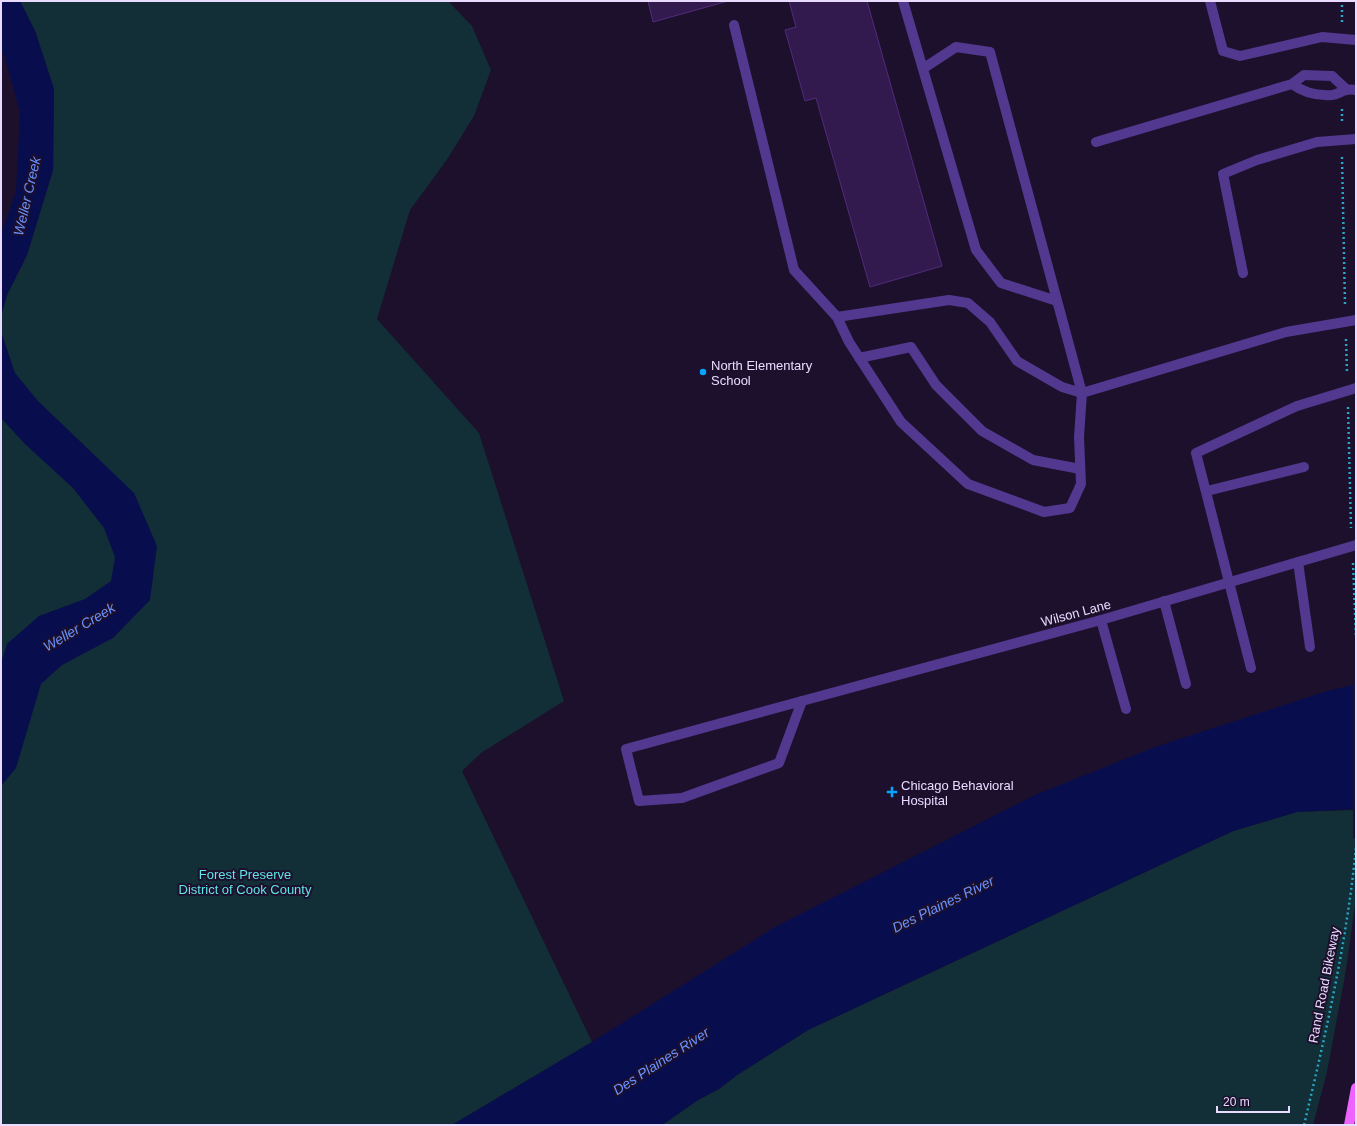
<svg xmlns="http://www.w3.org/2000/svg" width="1357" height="1126" font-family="Helvetica,sans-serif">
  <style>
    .green { fill: #122e37 }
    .water { fill: #080e4d }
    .pier { fill: #1c102c }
    .building { fill: #331a4e; stroke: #512b7c }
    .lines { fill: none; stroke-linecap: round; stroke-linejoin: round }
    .path { stroke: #29a5c5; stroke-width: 2.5; stroke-dasharray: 2 3; stroke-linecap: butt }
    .service { stroke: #52388e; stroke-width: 10 }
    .minor { stroke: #52388e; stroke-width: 10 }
    .primary { stroke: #ee62ff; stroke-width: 10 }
    .poi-dot { fill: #07a4ff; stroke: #1c102c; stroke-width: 1.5 }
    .labels { text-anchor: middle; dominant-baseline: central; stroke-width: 4; stroke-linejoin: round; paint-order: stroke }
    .poi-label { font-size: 13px; fill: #e9dbff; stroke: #1c102c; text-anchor: start }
    .street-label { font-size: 13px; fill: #e9dbff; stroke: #1c102c }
    .park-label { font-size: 13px; fill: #5ee5e7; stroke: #1c102c }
    .water-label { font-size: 14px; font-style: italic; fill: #6992ff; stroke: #1c102c }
  </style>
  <rect width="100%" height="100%" fill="#1c102c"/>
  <path class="green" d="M20,1H448L472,26L491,70L474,116L446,161L410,210L377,319L479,433L564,701L481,753L462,771L592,1042L452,1125H1V316L7,295L27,255L53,170L54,89L35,31Z
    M1353,810V838H1356V898L1346,970L1327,1072L1313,1125H662L698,1100L719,1089L737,1075L808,1030L1233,831L1297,812Z"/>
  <path class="water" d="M1,1H20L35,31L54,89L53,170L27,255L7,295L1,316V234L16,192L20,112L1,45Z
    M1,331L15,373L38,401L134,493L157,546L150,600L113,638L62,665L41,684L16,768L1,786V663L7,644L39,616L85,599L111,581L115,557L104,528L73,488L25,444L1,418Z
    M1356,684V809L1297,812L1233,831L808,1030L737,1075L719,1089L698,1100L662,1125H452L592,1042L775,927L1035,795L1155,747L1327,691Z"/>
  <path class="pier" d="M1356,682V811L1353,812V683Z"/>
  <path class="building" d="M648,1H728L653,22Z
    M789,1H867L942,266L870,287L816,98L805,101L785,30L796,27Z"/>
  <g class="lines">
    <path class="path" d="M1342,22V1
      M1342,109V122
      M1342,157L1345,304
      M1346,339L1347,372
      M1348,407L1351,528
      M1353,563L1356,638
      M1304,1125C1326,1033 1347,941 1356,847"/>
    <path class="service" d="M903,1L976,250L1001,283L1057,301
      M1210,1L1223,51L1240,56L1322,37L1356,40
      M734,25L794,270L837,317L849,342L901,422L968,484L1044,512L1070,508L1081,484L1079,437L1082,393L990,52L956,47L924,68
      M1292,84C1304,93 1317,96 1332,95C1342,94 1341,88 1356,90
      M1096,142L1292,84L1304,75L1332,76L1346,89
      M1243,273L1223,174L1257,160L1317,142L1356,139
      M837,317L949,300L968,303L990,322L1017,361L1062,387L1082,393L1286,332L1356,320
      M859,358L911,347L936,385L982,431L1033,460L1080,469
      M1207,491L1304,467
      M1298,562L1310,647
      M1164,601L1186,684
      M1101,620L1126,709
      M1251,668L1196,453L1297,406L1356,388
      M802,701L779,763L682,798L639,801L626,749Z"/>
    <path class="minor" d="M802,701L1101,620L1356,545"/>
    <path class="primary" d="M1349,1125L1356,1088"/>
  </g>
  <g class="poi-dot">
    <circle cx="703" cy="372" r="4"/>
    <path d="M890 786h4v4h4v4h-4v4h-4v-4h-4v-4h4z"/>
  </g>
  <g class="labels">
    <g class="poi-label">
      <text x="711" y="365">North Elementary<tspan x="711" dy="15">School</tspan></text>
      <text x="901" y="785">Chicago Behavioral<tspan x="901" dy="15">Hospital</tspan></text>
    </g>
    <g class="street-label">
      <text transform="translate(1076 613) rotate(-15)">Wilson Lane</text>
      <text transform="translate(1324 985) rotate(-79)">Rand Road Bikeway</text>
    </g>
    <g class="park-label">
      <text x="245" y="874">Forest Preserve<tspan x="245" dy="15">District of Cook County</tspan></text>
    </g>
    <g class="water-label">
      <text transform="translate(27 196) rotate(-77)">Weller Creek</text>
      <text transform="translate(79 627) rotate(-31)">Weller Creek</text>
      <text transform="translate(943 904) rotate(-26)">Des Plaines River</text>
      <text transform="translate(661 1061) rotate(-33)">Des Plaines River</text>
    </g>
  </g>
  <rect width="1357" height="1126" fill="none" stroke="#e9dbff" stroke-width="4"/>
  <path d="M1217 1106v6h72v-6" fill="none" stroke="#e9dbff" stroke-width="2"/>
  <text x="1223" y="1106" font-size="12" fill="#e9dbff" stroke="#1c102c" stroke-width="3" paint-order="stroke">20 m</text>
</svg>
